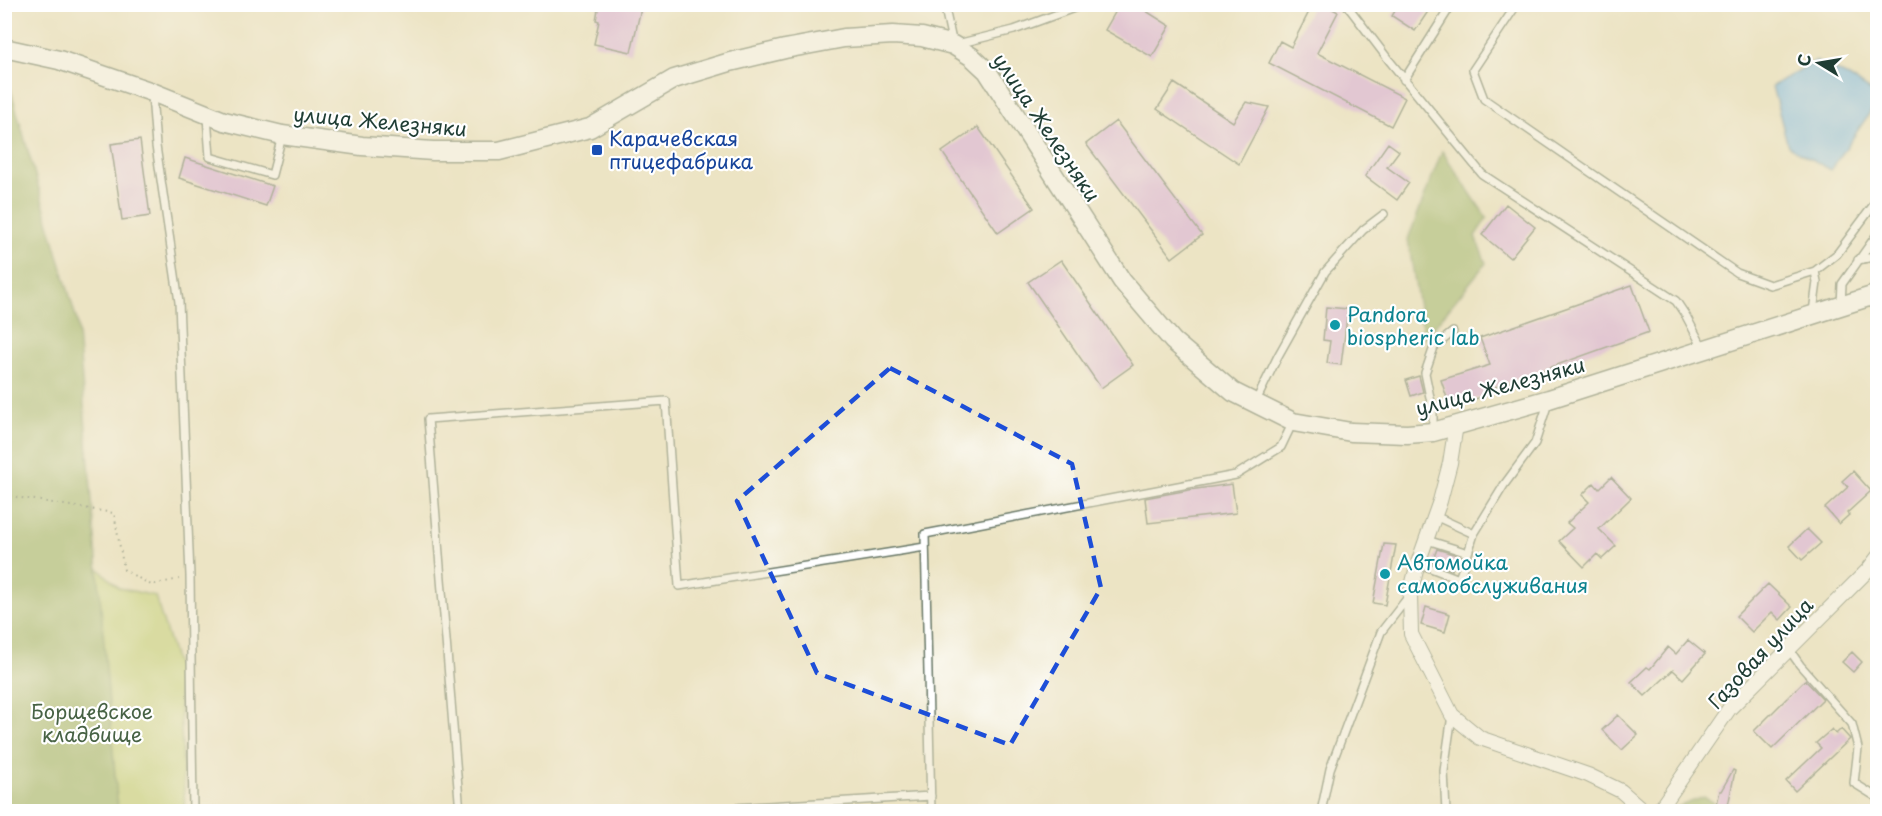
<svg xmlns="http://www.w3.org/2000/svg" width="1882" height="816" font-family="'Playpen Sans',sans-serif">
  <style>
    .green { fill: #c0d174; stroke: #708754; stroke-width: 1.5 }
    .forest { fill: #98b366; stroke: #5c784d; stroke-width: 1.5 }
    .water { fill: #7abcef; stroke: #4c7c92; stroke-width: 1.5 }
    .building { fill: #d6a4e2 }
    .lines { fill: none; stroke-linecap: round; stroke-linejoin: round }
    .lane-casing { stroke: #677766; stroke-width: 10 }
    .street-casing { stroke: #677766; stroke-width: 16 }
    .secondary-casing { stroke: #677766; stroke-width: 21 }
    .path { stroke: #677766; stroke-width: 2; stroke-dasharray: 1.5 4.5; stroke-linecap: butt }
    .lane { stroke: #fff; stroke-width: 7 }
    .street { stroke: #fff; stroke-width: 14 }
    .secondary { stroke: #fff; stroke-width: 18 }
    .marked { fill: none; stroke: #1d4ed8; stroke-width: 4.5; stroke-dasharray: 12 8; stroke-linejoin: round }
    .transit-dot { fill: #1a4fb4; stroke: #fff; stroke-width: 2 }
    .culture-dot { fill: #0f9aa8; stroke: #fff; stroke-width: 2 }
    .labels { text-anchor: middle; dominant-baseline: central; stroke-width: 4.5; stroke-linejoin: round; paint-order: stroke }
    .street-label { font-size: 20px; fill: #1f3d34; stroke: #fff }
    .transit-label { font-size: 20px; fill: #164399; stroke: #fff; text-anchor: start }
    .culture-label { font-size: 20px; fill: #0d838f; stroke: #fff; text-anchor: start }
    .park-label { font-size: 20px; fill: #476244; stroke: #fff }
  </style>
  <rect width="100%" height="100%" fill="#fff"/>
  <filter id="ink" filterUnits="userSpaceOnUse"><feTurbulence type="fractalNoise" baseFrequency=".0167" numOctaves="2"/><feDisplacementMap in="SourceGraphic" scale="12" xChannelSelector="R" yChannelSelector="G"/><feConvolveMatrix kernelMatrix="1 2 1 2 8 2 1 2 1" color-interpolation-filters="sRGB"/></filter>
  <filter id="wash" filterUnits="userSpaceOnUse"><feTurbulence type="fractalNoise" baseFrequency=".008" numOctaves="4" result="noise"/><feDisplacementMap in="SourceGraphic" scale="24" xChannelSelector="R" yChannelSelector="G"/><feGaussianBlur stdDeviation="1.35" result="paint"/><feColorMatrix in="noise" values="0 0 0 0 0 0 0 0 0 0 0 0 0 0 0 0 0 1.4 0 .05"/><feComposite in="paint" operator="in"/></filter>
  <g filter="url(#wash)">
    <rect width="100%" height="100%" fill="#ece4c4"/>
    <path class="green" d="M76,547L119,588L155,596L178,669L185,811H5L4,608Z"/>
    <path class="forest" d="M4,67L77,321L118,811H5Z
      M1442,151L1487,218L1475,236L1486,263L1424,339L1408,239Z
      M1704,797L1728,811L1666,812V811Z"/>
    <path class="water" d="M1815,61L1846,75L1877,95V102L1831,170L1788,146L1772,86Z"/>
    <g id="blocks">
      <path class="building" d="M599,4H642L631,52L594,44L599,21L596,20Z
        M1120,4H1135L1170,26L1152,57L1105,30Z
        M1313,4H1324L1338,12L1317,53L1405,98L1391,126L1269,63L1280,41L1291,47Z
        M1399,4H1433L1415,31L1392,16Z
        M1174,83L1233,122L1246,102L1269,107L1239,164L1157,109Z
        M1116,121L1202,235L1172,258L1086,144Z
        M978,127L1034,208L998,233L942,152Z
        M140,140L150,216L122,220L111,144Z
        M1388,143L1399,151L1387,167L1409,183L1397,200L1365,176Z
        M185,158L273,186L266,206L179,178Z
        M1506,204L1535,227L1510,258L1482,235Z
        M1061,260L1133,365L1101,388L1028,282Z
        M1632,285L1649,332L1487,390L1488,395L1450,407L1441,380L1490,365L1480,338Z
        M1326,307L1348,309L1341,365L1327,363L1330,341L1323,340Z
        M1419,376L1423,392L1411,396L1406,380Z
        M1853,471L1871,491L1847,513L1849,515L1839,524L1825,508L1848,487L1842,481Z
        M1611,477L1631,498L1599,529L1616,546L1602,559L1597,554L1584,567L1559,541L1573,528L1567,523L1589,502L1582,495L1594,483L1599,489Z
        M1232,484L1236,513L1148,523L1145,498L1189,490Z
        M1807,529L1821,543L1802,560L1789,546Z
        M1384,544L1396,545L1385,605L1373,603Z
        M1437,549L1457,555L1452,570L1432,562Z
        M1768,584L1792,607L1780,620L1772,612L1752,632L1736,616Z
        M1426,607L1450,614L1445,632L1421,625Z
        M1688,640L1705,654L1683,679L1673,670L1645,696L1631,682L1647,667L1650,669L1668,647L1676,654Z
        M1852,652L1862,662L1853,672L1842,662Z
        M1805,680L1823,699L1772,749L1754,731Z
        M1618,715L1638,735L1622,750L1602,730Z
        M1832,729L1836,734L1841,729L1850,739L1795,791L1786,781L1821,748L1816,743Z
        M1733,770L1735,771L1728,806L1716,804L1719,791H1721Z"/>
    </g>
  </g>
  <g filter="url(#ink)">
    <use href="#blocks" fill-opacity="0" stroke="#677766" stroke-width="1.5"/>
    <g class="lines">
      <defs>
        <path id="lane" d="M944,4L953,45L1014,30L1085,4
          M1346,4L1388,59L1482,174L1676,301L1686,316L1703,348
          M1517,4L1473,70L1484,99L1737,273L1770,285L1815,271L1837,254L1878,199
          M1404,80L1452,4
          M152,95L156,146L179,302L190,576L193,812
          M207,117L210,157L272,175L282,136
          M1858,260L1878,256
          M1841,305L1842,284L1878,233
          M1813,312L1817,282L1815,271
          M1256,401L1278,356L1325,272L1363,230L1384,214
          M1433,429V412L1425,373L1434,347L1453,332
          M1435,516L1474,534
          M1427,540L1468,553L1474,534L1504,485L1535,443L1548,403
          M1418,563L1459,579L1468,553
          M1788,648L1800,665L1852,724L1858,748L1854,783L1878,798
          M460,812L428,419L666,401L679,586L925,547
          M670,812L931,796
          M931,812L925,534L1236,475L1281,447L1292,424
          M1321,812L1330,769L1381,632L1409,596
          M1446,812L1444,771L1452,715"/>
        <path id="street" d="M1456,425L1450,463L1440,501L1418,563L1410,594L1411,634L1452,715L1480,738L1588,775L1621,791L1645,812
          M1658,812L1729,709L1868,570L1878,557"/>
        <path id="secondary" d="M4,48L59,60L152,92L224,121L282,135L362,146L433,151H499L590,128L674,79L730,62L785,49L844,38L893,35L922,37L953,45L972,57L987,71L1122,281L1173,341L1233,392L1293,422L1351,432L1407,434L1433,432L1549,399L1878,294"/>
      </defs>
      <use href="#lane" class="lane-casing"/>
      <use href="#street" class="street-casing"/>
      <use href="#secondary" class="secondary-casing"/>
      <path class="path" d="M4,495L114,513L124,570L151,585L179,579"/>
      <use href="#lane" class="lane"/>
      <use href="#street" class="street"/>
      <use href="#secondary" class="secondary"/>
    </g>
  </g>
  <path d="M0 0H1882V816H0ZM890,368L1072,464L1101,588L1010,745L817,673L737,501Z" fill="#ece4c4" fill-opacity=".55" fill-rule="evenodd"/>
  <path class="marked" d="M890,368L1072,464L1101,588L1010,745L817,673L737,501Z"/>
  <rect class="transit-dot" x="591" y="144" width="12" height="12" rx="3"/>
  <g class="culture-dot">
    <circle cx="1335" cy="325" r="6"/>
    <circle cx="1385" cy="574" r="6"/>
  </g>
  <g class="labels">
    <g class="street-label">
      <text transform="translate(380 121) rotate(5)">улица Железняки</text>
      <text transform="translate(1047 127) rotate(56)">улица Железняки</text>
      <text transform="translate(1500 386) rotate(-15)">улица Железняки</text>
      <text transform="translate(1760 653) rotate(-47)">Газовая улица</text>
    </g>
    <g class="transit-label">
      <text x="609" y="138">Карачевская<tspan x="609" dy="23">птицефабрика</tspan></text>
    </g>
    <g class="culture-label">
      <text x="1347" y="314">Pandora<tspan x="1347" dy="23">biospheric lab</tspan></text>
      <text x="1397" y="562">Автомойка<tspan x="1397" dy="23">самообслуживания</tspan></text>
    </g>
    <g class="park-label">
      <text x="92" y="711">Борщевское<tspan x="92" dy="23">кладбище</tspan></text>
    </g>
  </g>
  <rect width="1882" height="816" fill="none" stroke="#fff" stroke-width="24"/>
  <g transform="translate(1819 63) rotate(281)" stroke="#ffffff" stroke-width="4.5" paint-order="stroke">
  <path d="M0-4.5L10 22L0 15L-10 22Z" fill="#1f3d34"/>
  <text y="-9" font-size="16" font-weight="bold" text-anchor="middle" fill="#1f3d34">С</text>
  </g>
</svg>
